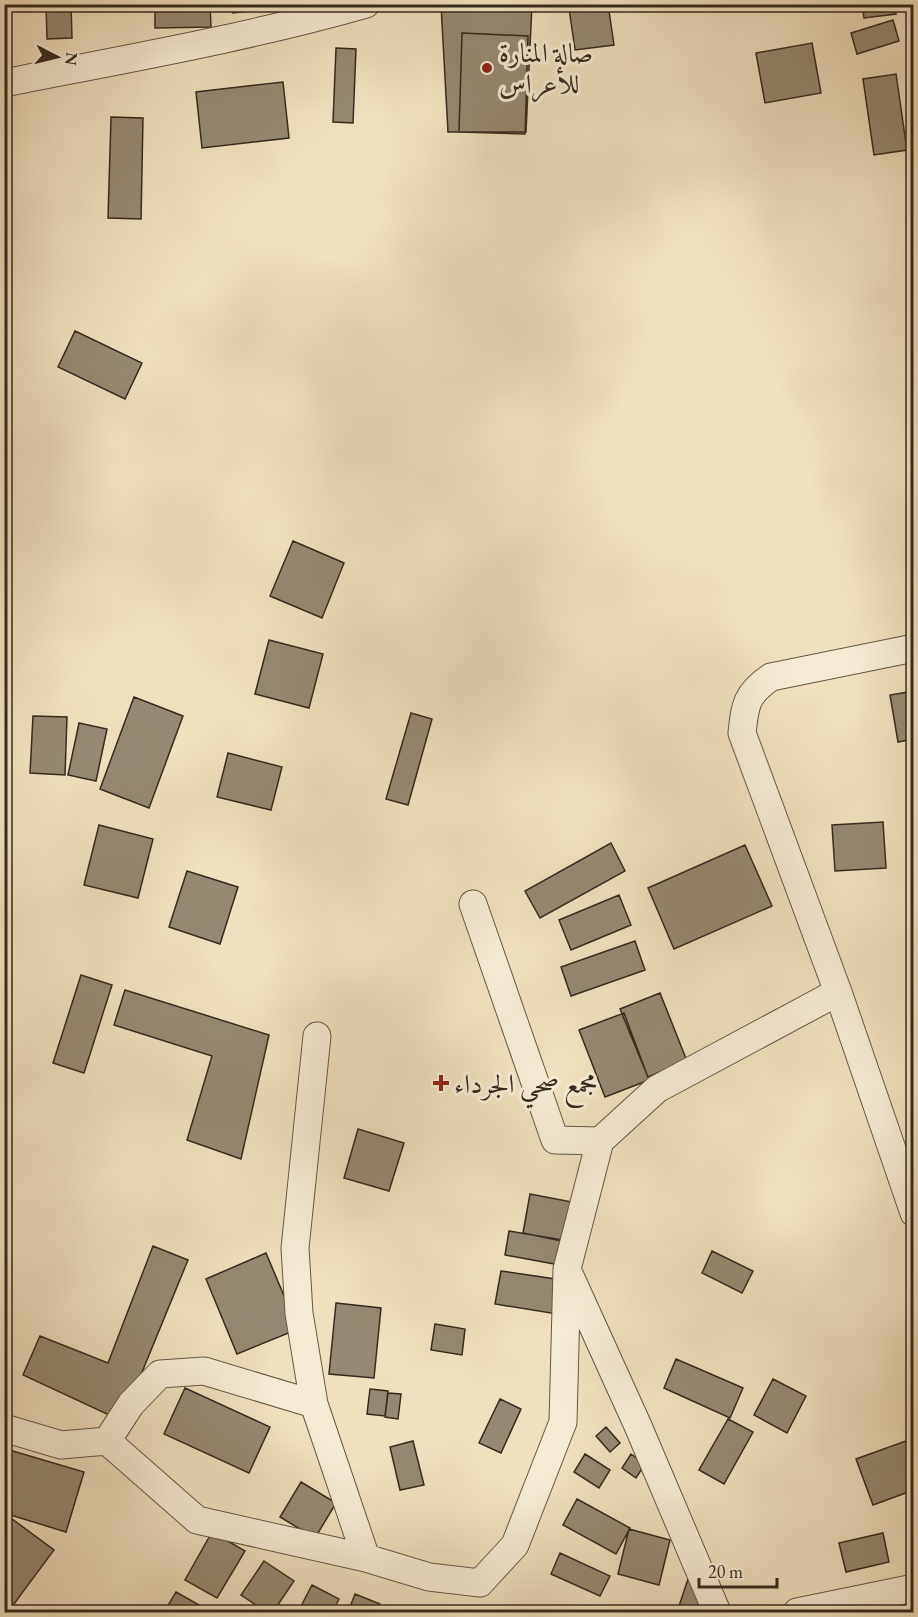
<svg xmlns="http://www.w3.org/2000/svg" width="918" height="1617" font-family="'EB Garamond',Amiri,serif">
  <style>
    .building { fill: #958973; stroke: #342a20; stroke-width: 1.5 }
    .lines { fill: none; stroke-linecap: round; stroke-linejoin: round }
    .minor-casing { stroke: #635848; stroke-width: 29 }
    .minor { stroke: #f5ebd5; stroke-width: 27 }
    .poi-dot { fill: #8f2418; stroke: #f5ebd5; stroke-width: 2 }
    .labels { text-anchor: middle; dominant-baseline: central; stroke-width: 6; stroke-linejoin: round; paint-order: stroke }
    .poi-label { font-size: 27px; fill: #342a20; stroke: #f5ebd5; text-anchor: start }
  </style>
  <rect width="100%" height="100%" fill="#efe0bf"/>
  <filter id="stains"><feTurbulence type="fractalNoise" baseFrequency=".00333" numOctaves="4"/><feColorMatrix values="0 0 0 0 .2 0 0 0 0 .09 0 0 0 0 .02 0 0 0 .5 -.17"/></filter>
  <radialGradient id="worn" r=".72"><stop offset=".6" stop-color="#630" stop-opacity="0"/><stop offset="1" stop-color="#630" stop-opacity=".3"/></radialGradient>
  <path class="building" d="M46,4H71L72,38L47,39Z
    M155,4H210L211,27L155,28Z
    M232,4H305L233,13Z
    M532,4L526,132H448L441,5Z
    M592,4H608L614,45L575,50L569,8Z
    M862,4H895L896,14L864,18Z
    M893,20L899,41L857,54L851,33Z
    M462,33L528,36L525,134L459,132Z
    M812,43L821,93L765,103L756,53Z
    M336,48L356,49L353,123L333,122Z
    M896,74L907,150L874,155L863,79Z
    M283,82L289,138L202,148L196,92Z
    M111,117L143,118L141,219L108,218Z
    M75,331L142,363L125,399L58,367Z
    M293,541L344,563L322,618L270,596Z
    M269,640L323,654L309,708L255,694Z
    M914,691V739L898,742L890,695Z
    M134,697L183,716L149,808L100,789Z
    M411,713L432,719L408,805L386,799Z
    M33,716L67,717L65,775L30,773Z
    M79,723L107,729L96,781L68,775Z
    M228,753L282,767L271,810L217,797Z
    M883,822L886,868L835,871L832,825Z
    M99,825L153,839L138,898L84,885Z
    M611,843L625,871L540,918L525,891Z
    M745,845L772,906L674,949L648,888Z
    M187,871L238,887L220,944L169,927Z
    M619,895L631,925L571,950L559,920Z
    M635,941L645,970L571,996L561,967Z
    M81,975L112,985L84,1073L53,1063Z
    M125,990L269,1035L241,1159L187,1140L212,1056L114,1025Z
    M660,993L687,1061L648,1077L620,1009Z
    M624,1013L649,1080L605,1097L579,1030Z
    M358,1129L404,1143L389,1191L344,1178Z
    M530,1194L593,1206L586,1246L523,1233Z
    M509,1231L575,1242L571,1267L505,1255Z
    M153,1246L188,1260L122,1421L23,1375L40,1336L108,1363Z
    M712,1251L753,1271L742,1293L702,1273Z
    M266,1253L298,1329L237,1354L206,1279Z
    M501,1271L562,1280L557,1314L495,1304Z
    M336,1303L381,1308L374,1378L329,1374Z
    M435,1324L465,1329L462,1355L431,1350Z
    M676,1359L743,1388L730,1418L664,1388Z
    M773,1379L806,1396L787,1433L754,1415Z
    M185,1388L270,1427L249,1473L164,1434Z
    M370,1389L388,1391L385,1416L367,1414Z
    M388,1393L401,1394L398,1419L385,1417Z
    M500,1399L521,1409L501,1453L479,1443Z
    M728,1419L753,1432L724,1484L699,1470Z
    M606,1427L620,1443L610,1452L596,1436Z
    M914,1438V1490L873,1505L856,1459Z
    M413,1441L424,1485L400,1490L390,1447Z
    M6,1449L84,1472L66,1532L4,1513Z
    M585,1454L610,1470L599,1488L574,1472Z
    M631,1454L645,1464L636,1478L622,1468Z
    M301,1482L336,1503L315,1538L280,1517Z
    M577,1499L630,1528L616,1554L563,1525Z
    M4,1513L54,1550L11,1608L4,1603Z
    M629,1529L670,1540L659,1585L618,1574Z
    M212,1532L245,1551L217,1598L185,1580Z
    M883,1533L889,1562L846,1572L839,1543Z
    M560,1553L610,1576L600,1596L551,1574Z
    M264,1561L294,1581L273,1612H266L241,1595Z
    M691,1570L709,1612H677Z
    M312,1585L339,1599L332,1612H298Z
    M176,1592L208,1610L207,1612H164Z
    M355,1594L380,1604L377,1612H348Z
    M493,1606L545,1612H493Z"/>
  <g class="lines">
    <defs>
      <path id="minor" d="M4,83C125,59 247,38 366,4
        M914,648L771,677C746,694 745,705 742,733L838,992L914,1213
        M473,904L555,1140L600,1141
        M317,1036L295,1248L299,1313L314,1404L366,1558
        M570,1276L638,1426L717,1612
        M4,1428L61,1445L107,1441L131,1404L160,1374L204,1371L314,1404
        M107,1441L197,1520L366,1558L429,1577L480,1583L515,1545L563,1422L567,1269L600,1141L657,1089L838,992
        M797,1612L914,1588"/>
    </defs>
    <use href="#minor" class="minor-casing"/>
    <use href="#minor" class="minor"/>
  </g>
  <g class="poi-dot">
    <circle cx="487" cy="68" r="6"/>
    <path d="M438 1074h6v6h6v6h-6v6h-6v-6h-6v-6h6z"/>
  </g>
  <g class="labels">
    <g class="poi-label">
      <text x="499" y="52">صالة المنارة<tspan x="499" dy="31">للأعراس</tspan></text>
      <text x="454" y="1083">مجمع صحي الجرداء</text>
    </g>
  </g>
  <rect width="918" height="1617" fill="none" stroke="#efe0bf" stroke-width="24"/>
  <rect x="6" y="6" width="906" height="1605" fill="none" stroke="#342a20" stroke-width="3"/>
  <rect x="12" y="12" width="894" height="1593" fill="none" stroke="#342a20" stroke-width="1.5"/>
  <g transform="translate(57 57) rotate(97)" stroke="#f5ebd5" stroke-width="4.5" paint-order="stroke">
  <path d="M0-4.5L10 22L0 15L-10 22Z" fill="#342a20"/>
  <text y="-9" font-size="16" font-weight="bold" text-anchor="middle" fill="#342a20">N</text>
  </g>
  <path d="M699 1578v9h78v-9" fill="none" stroke="#342a20" stroke-width="3"/>
  <text x="708" y="1578" font-size="18" fill="#342a20" stroke="#f5ebd5" stroke-width="4.5" paint-order="stroke">20 m</text>
  <rect width="100%" height="100%" filter="url(#stains)"/>
  <rect width="100%" height="100%" fill="url(#worn)"/>
</svg>
